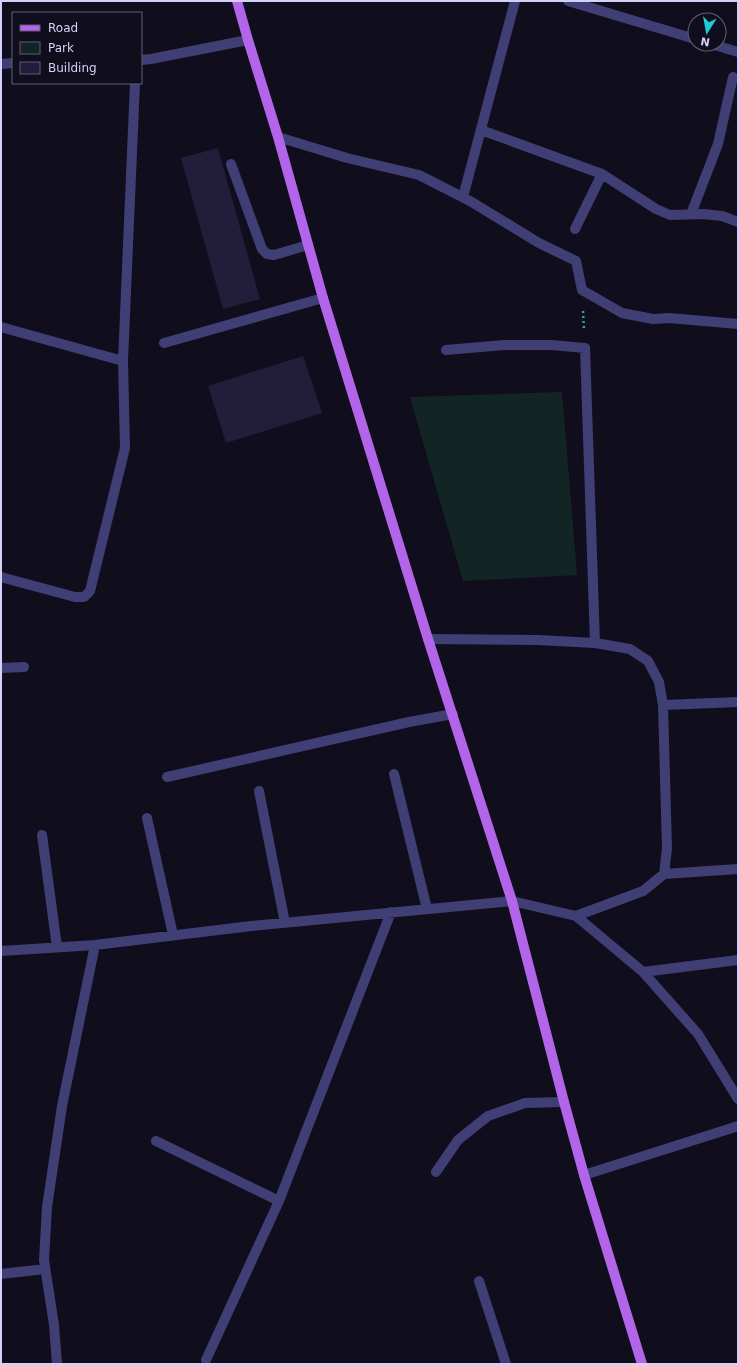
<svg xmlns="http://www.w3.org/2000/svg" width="739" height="1365" font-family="'DejaVu Sans',sans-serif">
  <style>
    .green { fill: #122524 }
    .building { fill: #221d3a }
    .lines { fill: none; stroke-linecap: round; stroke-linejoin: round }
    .path { stroke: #3ca096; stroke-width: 2.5; stroke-dasharray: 2 3; stroke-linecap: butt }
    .service { stroke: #3f3f75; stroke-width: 10 }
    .minor { stroke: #3f3f75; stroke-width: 10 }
    .primary { stroke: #b365ea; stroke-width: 10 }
  </style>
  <rect width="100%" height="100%" fill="#100e1c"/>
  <path class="green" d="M562,392L577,575L463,581L410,397Z"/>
  <path class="building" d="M218,148L260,299L223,309L181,158Z
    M303,356L322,413L226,443L208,386Z"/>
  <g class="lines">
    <path class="path" d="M583,311L584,330"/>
    <path class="service" d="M231,164L262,249L267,254L274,255L308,245
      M164,343L323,298
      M167,777L409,722L453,714"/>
    <path class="minor" d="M568,1L695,39
      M711,44L738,52
      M141,60L151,59L248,40
      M1,64L13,63
      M481,130L602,174L656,209L670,215L703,214L722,216L738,222
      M278,137L347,158L419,175L470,201L539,243L576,261L582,290L622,313L653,319L669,318L738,324
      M463,197L515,1
      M691,214L718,144L733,77
      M575,229L602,174
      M1,327L123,361
      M446,350L504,345H551L585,348L595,643
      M1,577L75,597H84L90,591L125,448L123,361L135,83
      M428,639L538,640L595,643L630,649L648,661L659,682L663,705L667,848L664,874L643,891L576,916
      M1,668L24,667
      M663,705L738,702
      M394,774L427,909
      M259,791L285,923
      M147,818L173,935
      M42,835L57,947
      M664,874L738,869
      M1,951L95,945L251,926L512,901L576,916L643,972L698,1034L738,1099
      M643,972L738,960
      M156,1141L279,1201
      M436,1172L458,1140L488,1116L525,1103L564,1102
      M584,1175L738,1126
      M1,1274L45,1269
      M479,1281L506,1364
      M206,1360L279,1201L391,912
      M57,1364L54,1325L44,1260L47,1207L62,1106L95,945"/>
    <path class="primary" d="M237,1L248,40L278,137L323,298L428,639L512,901L564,1102L584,1175L642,1364"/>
  </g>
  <rect width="739" height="1365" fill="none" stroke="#d3d0f9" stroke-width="4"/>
  <rect x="12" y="12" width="130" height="72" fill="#100e1c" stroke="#5e5c74"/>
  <rect x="20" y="25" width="20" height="6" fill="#b365ea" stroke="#5e5c74"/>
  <text x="48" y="32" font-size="12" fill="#d3d0f9">Road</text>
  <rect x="20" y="42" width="20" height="12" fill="#122524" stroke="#5e5c74"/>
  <text x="48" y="52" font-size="12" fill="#d3d0f9">Park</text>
  <rect x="20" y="62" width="20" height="12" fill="#221d3a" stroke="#5e5c74"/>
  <text x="48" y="72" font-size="12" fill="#d3d0f9">Building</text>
  <g transform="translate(707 32) rotate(191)"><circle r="19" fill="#100e1c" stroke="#5e5c74"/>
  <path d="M0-3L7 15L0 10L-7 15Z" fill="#1dccd7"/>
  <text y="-6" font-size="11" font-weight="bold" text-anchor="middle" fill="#d3d0f9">N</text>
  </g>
</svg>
